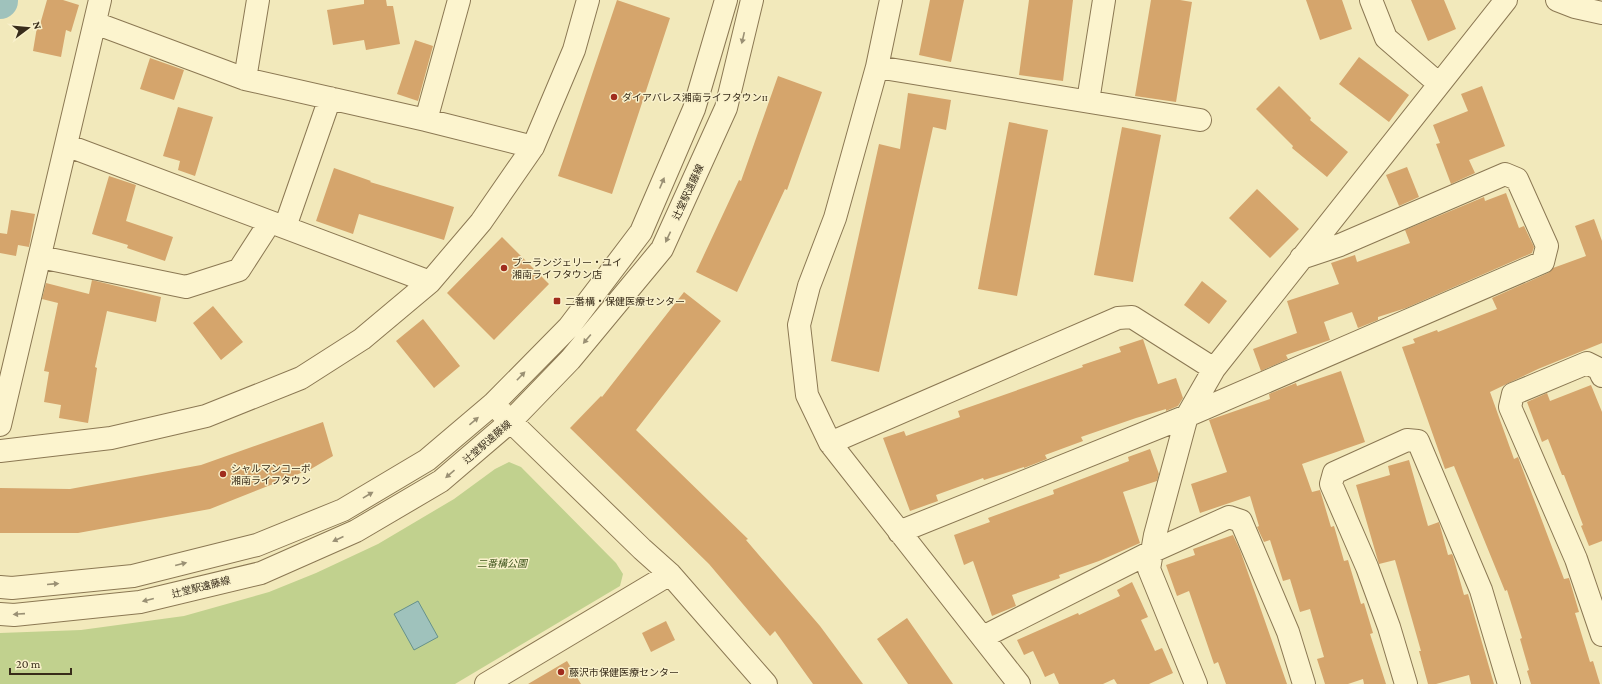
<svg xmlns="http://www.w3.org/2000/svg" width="1602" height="684" font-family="'Crimson Pro','Noto Sans JP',serif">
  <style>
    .green { fill: #c1d18e }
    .water { fill: #9fc2bc; stroke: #66918b }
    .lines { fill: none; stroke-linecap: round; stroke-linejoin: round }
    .river { stroke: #9fc2bc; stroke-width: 36 }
    .building { fill: #d5a56c }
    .minor-casing { stroke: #8b7853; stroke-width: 24 }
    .minor { stroke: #fcf4ce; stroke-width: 22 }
    .oneway { fill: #9a9074 }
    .poi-dot { fill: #a02c1d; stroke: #f9f1cb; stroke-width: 1.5 }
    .labels { text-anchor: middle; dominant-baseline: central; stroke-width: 3; stroke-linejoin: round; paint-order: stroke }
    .poi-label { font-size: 10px; fill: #382c1a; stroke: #f9f1cb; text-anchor: start }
    .street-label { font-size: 10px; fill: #382c1a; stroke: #f9f1cb }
    .park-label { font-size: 10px; font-style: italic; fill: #41571e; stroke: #f9f1cb }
  </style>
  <rect width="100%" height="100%" fill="#f2e9bb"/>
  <path class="green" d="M509,462L521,467L616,563L623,574L620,586L455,684H0V633L81,630L184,616L269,592L316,573L378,544L454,499L495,469Z"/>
  <path class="water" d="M418,601L438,637L414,650L394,614Z"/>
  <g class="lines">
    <path class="river" d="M0,1V0"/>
  </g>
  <path class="building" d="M47,0H63L79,5L71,32L66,30L61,57L33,51L37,27L39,28Z
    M364,0H386L387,6H393L400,44L366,50L364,40L333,45L327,10L364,4Z
    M617,0L670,18L612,194L558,176Z
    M930,0H964L951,62L919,55Z
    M1029,0H1073L1063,81L1019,75Z
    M1151,0H1180L1192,2L1176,102L1135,96Z
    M1306,0H1342L1352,29L1320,40Z
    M1411,0H1444L1456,29L1428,41Z
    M415,40L433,46L418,101L397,94Z
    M1359,57L1409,95L1389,122L1339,84Z
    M150,58L184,70L174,100L140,89Z
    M778,76L822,92L787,190L785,189L737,292L696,272L739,180L741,181Z
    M1279,86L1311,118L1310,120L1348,152L1327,177L1292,148L1293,146L1256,109Z
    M1482,86L1505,146L1469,160L1475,173L1451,184L1436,144L1440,143L1433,125L1468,111L1461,94Z
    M908,93L951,100L946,130L933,127L879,372L831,361L879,144L900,149Z
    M178,107L213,117L195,176L178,170L180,161L163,156Z
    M1009,122L1048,130L1017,296L978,289Z
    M1122,127L1161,135L1133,282L1094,275Z
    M1407,167L1419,197L1399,206L1386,175Z
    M334,168L371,181L370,182L454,207L444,240L359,214L353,234L316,221Z
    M109,176L136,185L126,221L173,237L165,261L127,248L128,245L92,234Z
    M1257,189L1299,229L1270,258L1229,218Z
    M1506,193L1519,228L1524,226L1534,247L1532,253L1406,308L1378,317V320L1358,328L1352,312L1324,322L1330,340L1286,355L1288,359L1261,371L1253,349L1297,333L1287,301L1339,284L1331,263L1355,255L1357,262L1410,243L1405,230L1484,197L1485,201Z
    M11,210L35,214L29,247L18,245L16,256L0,253V233L7,234Z
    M1594,219L1602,241V343L1538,369L1490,392L1514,459L1518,457L1564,579L1569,578L1579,612L1575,613L1590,662L1593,661L1600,684H1531L1527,671L1529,670L1520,639L1522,638L1507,590L1505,591L1454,466L1445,469L1402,347L1415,343L1413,339L1437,330L1438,332L1497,309L1492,298L1548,273L1553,268L1586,256L1575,226Z
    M502,237L549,284L494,340L447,293Z
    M92,280L161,297L156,322L107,311L95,367L97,368L88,423L59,418L61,405L44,402L49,372L44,371L58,303L42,299L46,283L89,294Z
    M1202,281L1227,301L1209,324L1184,305Z
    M684,292L721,321L636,430L748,539L746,540L820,626L863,684H813L775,631L770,636L709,564L570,428L601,396L602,397Z
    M213,306L243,342L221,360L193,323Z
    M423,319L460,366L434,388L396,341Z
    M1143,339L1158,384L1176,378L1183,398L1178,406L1166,411V409L1136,418L1081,437L1083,441L1045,455L1047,459L1024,468V467L984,480L983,478L936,495L938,501L910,511L883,438L904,431L906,436L960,417L958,411L1083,367L1082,365L1121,352L1119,347Z
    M1341,371L1365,442L1302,464L1312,492L1320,490L1331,527L1334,526L1344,561L1348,560L1361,604L1364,603L1373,633L1370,634L1386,684H1364L1363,679L1348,684H1325L1317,659L1324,657L1310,609L1300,612L1290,579L1283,581L1270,540L1264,542L1257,527L1259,526L1250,496L1200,513L1191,484L1227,472L1209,420L1270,399L1269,394L1296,383L1297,386Z
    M1591,385L1602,412V541L1589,546L1581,526L1583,525L1564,475H1562L1548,439L1542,442L1527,402L1547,393L1550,401Z
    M323,422L333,456L311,469L210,509L78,533H0V488L70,489L201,465Z
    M1150,449L1159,474L1157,481L1123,492L1140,543L1099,561L1059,575L1060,578L1012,595L1016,606L992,616L973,561L964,565L954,535L990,522L988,518L1054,494L1053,490L1129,461L1128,457Z
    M1409,460L1428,526L1439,522L1448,555L1452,554L1453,556L1464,595L1468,594L1494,684H1471L1469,675L1436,684H1428L1419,651H1421L1395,560L1379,564L1378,561L1356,485L1390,475L1388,466Z
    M1233,535L1240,550L1287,684H1226L1218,662L1214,664L1189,591L1177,596L1166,565L1195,555L1193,549Z
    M1132,582L1148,617L1141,620L1155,651L1162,648L1173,673L1149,684H1117L1114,679L1103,684H1059L1054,673L1045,677L1033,651L1024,655L1017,640L1078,613L1079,615L1120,596L1117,590Z
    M907,618L953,684H908L877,639Z
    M666,621L675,640L651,652L642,633Z
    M567,661L581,684H528Z"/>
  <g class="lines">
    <defs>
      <path id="minor" d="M891,0L877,67L835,218L809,286L799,325L807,395L830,443L1019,684
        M1371,0L1386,38L1439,84
        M1557,0L1575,7L1602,13
        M95,23L245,79L426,120L533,147
        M877,67L1200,120
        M245,79L258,0
        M1088,101L1104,0
        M426,120L459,0
        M66,145L430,282
        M285,227L330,98
        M40,257L186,287L239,270L270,222
        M1602,376L1599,369L1587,363L1513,394L1510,407L1576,559L1602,635
        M501,412L642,549L670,574L766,684
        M0,425L100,0
        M830,443L1118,318L1132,317L1214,369
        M0,451L111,438L206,416L301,378L362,339L430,282L481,222L533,147L574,50L588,0
        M899,532L1187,416L1543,262L1547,246L1517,179L1505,174L1340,245L1301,258
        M0,587L12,588L133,576L257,545L343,510L427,460L493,404L569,327L641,232L694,109L726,0
        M0,614L14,615L140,602L261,573L356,531L441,481L511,421L570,360L662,249L726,108L752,0
        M983,637L1151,552L1229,517L1241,521L1288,632L1304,684
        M486,684L670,574
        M1196,684L1149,569L1155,535L1187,416L1214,369L1506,0
        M1406,684L1389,627L1367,567L1331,484L1334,473L1407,440L1418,441L1481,590L1509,684"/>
    </defs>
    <use href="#minor" class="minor-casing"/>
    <use href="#minor" class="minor"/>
  </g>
  <defs><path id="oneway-solid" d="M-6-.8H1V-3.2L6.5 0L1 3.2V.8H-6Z"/></defs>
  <g class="oneway">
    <use href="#oneway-solid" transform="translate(743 38) rotate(103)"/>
    <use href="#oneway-solid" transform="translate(662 183) rotate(-67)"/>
    <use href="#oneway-solid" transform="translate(668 237) rotate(115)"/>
    <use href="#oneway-solid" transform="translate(587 339) rotate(130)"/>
    <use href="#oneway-solid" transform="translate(521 376) rotate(-46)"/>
    <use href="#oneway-solid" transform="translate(474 421) rotate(-40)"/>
    <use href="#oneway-solid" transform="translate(450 474) rotate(139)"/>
    <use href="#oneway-solid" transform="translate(368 495) rotate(-31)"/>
    <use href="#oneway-solid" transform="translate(338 539) rotate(156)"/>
    <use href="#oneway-solid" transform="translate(181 564) rotate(-14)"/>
    <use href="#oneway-solid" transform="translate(53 584) rotate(-5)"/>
    <use href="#oneway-solid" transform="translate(148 600) rotate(166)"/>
    <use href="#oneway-solid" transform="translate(19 614) rotate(176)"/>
  </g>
  <g class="poi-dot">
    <circle cx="614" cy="97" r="4"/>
    <circle cx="504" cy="268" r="4"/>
    <rect x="553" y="297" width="8" height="8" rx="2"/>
    <circle cx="223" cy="474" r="4"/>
    <circle cx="561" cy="672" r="4"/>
  </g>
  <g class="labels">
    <g class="poi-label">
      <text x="622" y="97">ダイアパレス湘南ライフタウンII</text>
      <text x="512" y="262">ブーランジェリー・ユイ<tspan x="512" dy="12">湘南ライフタウン店</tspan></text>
      <text x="565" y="301">二番構・保健医療センター</text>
      <text x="231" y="468">シャルマンコーポ<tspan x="231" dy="12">湘南ライフタウン</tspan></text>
      <text x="569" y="672">藤沢市保健医療センター</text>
    </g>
    <g class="street-label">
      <text transform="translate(688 192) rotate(-65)">辻堂駅遠藤線</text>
      <text transform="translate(487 442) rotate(-41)">辻堂駅遠藤線</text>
      <text transform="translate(201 587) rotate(-14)">辻堂駅遠藤線</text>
    </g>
    <g class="park-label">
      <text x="502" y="563">二番構公園</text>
    </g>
  </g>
  <g transform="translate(28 28) rotate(74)" stroke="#f9f1cb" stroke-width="3" paint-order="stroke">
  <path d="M0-3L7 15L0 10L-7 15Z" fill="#382c1a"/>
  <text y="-6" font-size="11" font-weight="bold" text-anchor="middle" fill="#382c1a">N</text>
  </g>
  <path d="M10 668v6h61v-6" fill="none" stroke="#382c1a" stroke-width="2"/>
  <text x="16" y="668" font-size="12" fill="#382c1a" stroke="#f9f1cb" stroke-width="3" paint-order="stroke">20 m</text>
</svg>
